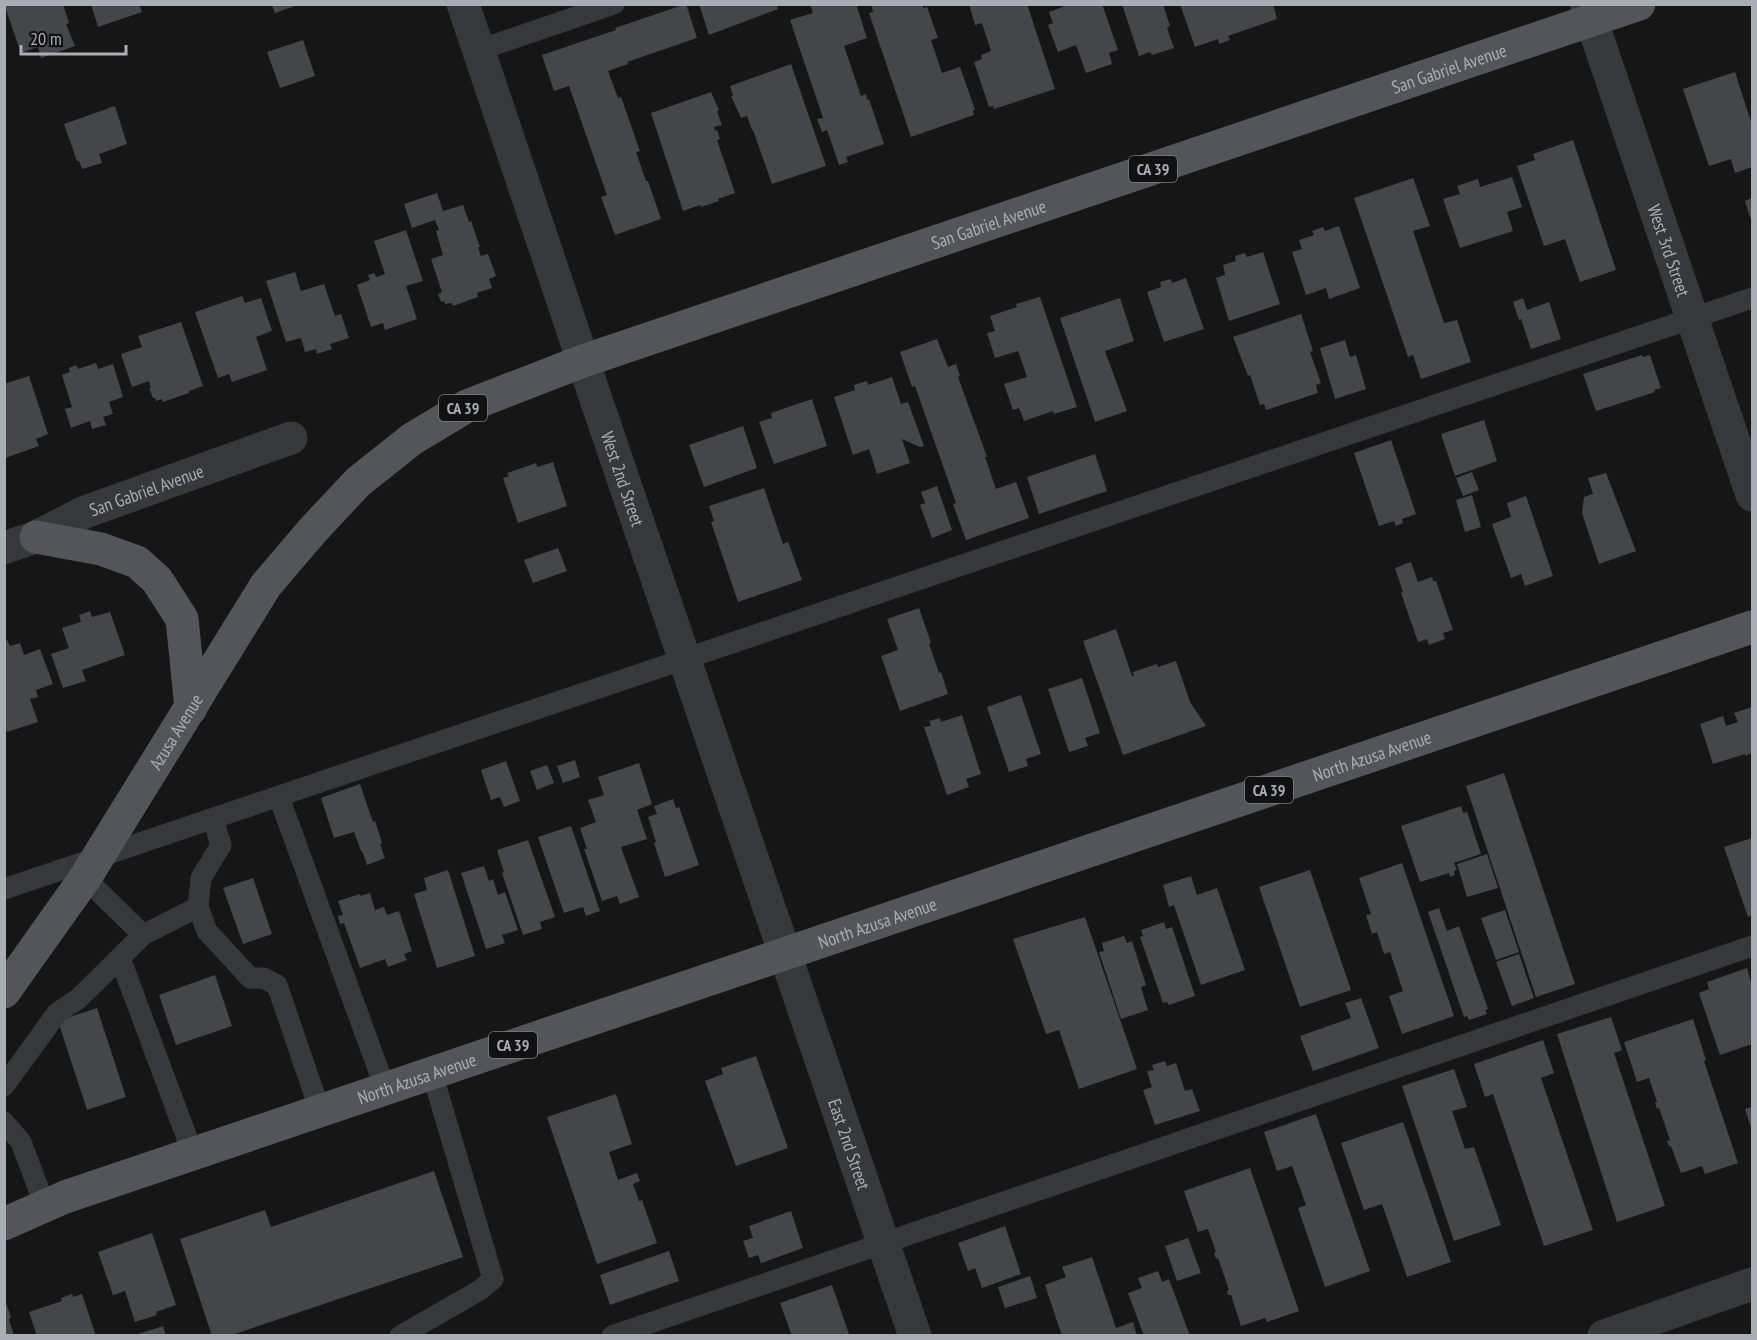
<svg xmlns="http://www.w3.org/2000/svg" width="1757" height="1340" font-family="'PT Sans Narrow',sans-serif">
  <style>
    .building { fill: #45464a }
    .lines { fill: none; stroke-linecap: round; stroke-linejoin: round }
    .service { stroke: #37383c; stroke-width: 21 }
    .minor { stroke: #37383c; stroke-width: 33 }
    .primary { stroke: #54555a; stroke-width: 33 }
    .labels { text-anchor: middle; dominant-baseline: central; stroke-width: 5; stroke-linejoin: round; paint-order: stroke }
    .shield { fill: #111112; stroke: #7b7e85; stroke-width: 1.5 }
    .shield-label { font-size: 16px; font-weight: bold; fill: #a9adb6 }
    .street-label { font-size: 18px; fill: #a9adb6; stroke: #111112 }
  </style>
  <rect width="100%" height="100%" fill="#161617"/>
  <path class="building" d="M4,4H63L69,23L66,24L75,46L41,58L38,47L21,53Z
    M91,4H139L142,12L98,27Z
    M686,4L697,38L627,62L628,64L608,71L618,98L621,97L640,151L636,152L646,181H648L661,219L615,235L601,197L607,195L569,86L554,91L542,55L616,30L615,28Z
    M699,4H776L778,9L709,35Z
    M810,4H856L867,38L844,46L861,96L866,94L867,100L869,99L884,144L846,157L848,162L839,165L827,130L822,132L817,119L823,118L790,20L813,13Z
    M871,4H888L889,6L893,4H922L923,8L927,7L938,38L931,40L942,73L960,67L975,110H973L974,115L911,137L869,13L873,12Z
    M969,4H1027L1055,89L994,109L993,106L989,107L974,62L982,59L981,55L991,51L982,23L975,25Z
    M1070,4H1102L1118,50L1109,53L1112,64L1086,73L1076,45L1058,52L1048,25L1053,23L1049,12Z
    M1122,4H1163L1170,26L1167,28L1174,48L1152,55L1150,52L1139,56Z
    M1180,4H1273L1277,19L1228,36L1230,40L1219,44L1218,39L1195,47Z
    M272,5H297L275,13Z
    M303,40L315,76L280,88L267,52Z
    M791,64L826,166L772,184L753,130H752L747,116L741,118L731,96H733L730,86Z
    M1735,72L1752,125V167L1735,173L1731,159L1709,166L1683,89Z
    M711,92L719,110L717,111L722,125L714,127L715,131L717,130L720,139L717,140L735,193L718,199L719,201L701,207L700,205L683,211L651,113Z
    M115,106L127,144L99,154L102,163L82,169L79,161H77L64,124Z
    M1573,140L1616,270L1580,282L1565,239L1544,246L1517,166L1535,160L1533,154Z
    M1512,177L1522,207L1507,212L1513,231L1460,248L1443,199L1460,194L1457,186L1478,179L1480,187Z
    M1413,178L1430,226L1413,231L1444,323L1457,320L1471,362L1421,379L1413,355L1408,357L1354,198Z
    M437,193L443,211L463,205L469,222L471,221L480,247H478L481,256L488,254L496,276L489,279L492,288L477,293L478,297L453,306L452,303L445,304L444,301L441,302L438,294L442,292L431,259L443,255L436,231L439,230L435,220L412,228L404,204Z
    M1752,198V223L1745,201Z
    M1339,226L1360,288L1329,299L1326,288L1306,295L1292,252L1302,249L1299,240L1314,235L1312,231L1323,227L1325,231Z
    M406,230L423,281L406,286L417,319L385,330L383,323L371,327L357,285L370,280L368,275L374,273L376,277L385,274L374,241Z
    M1263,252L1280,304L1229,321L1216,278L1225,275L1223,265L1236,261L1235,256L1245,253L1247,257Z
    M295,272L301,291L324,284L335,316L341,314L349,338L330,344L332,349L317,354L316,349L305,352L301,338L286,342L266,281Z
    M1186,278L1204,329L1164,342L1147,292L1161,287L1160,282L1171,279L1172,283Z
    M242,296L245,303L261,298L272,331L256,337L267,370L232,382L229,374L218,378L195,312Z
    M1040,297L1077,407L1054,414L1053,411L1024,421L1019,408L1013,410L1004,384L1027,377L1018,351L995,358L987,333L995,331L990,316L1017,307L1016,304Z
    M1120,298L1134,341L1105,351L1127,411L1095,422L1060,318Z
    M1523,298L1527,310L1549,302L1561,339L1531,349L1521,319L1519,320L1513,302Z
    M1301,314L1313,351L1310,352L1321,383L1316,385L1318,393L1266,410L1264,404L1260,405L1250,375L1248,376L1233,337Z
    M181,322L203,386L189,391V393L163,402L162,399L156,401L155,398H153L149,388H151L149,381L132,387L121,354L142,347L138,336Z
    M937,339L948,367L956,364L960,376L958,377L987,457H985L996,489L1016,482L1029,518L966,540L953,504L956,503L915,386L912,387L900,352Z
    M1345,340L1350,357L1356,355L1366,389L1335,399L1320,348Z
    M1642,355L1643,357L1650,355L1661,388L1654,390L1655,392L1596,411L1583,374Z
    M96,363L98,369L113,364L123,397L109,402L113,414L103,417L106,425L92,429L90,421L71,428L65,409L72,407L62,375L70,372L69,368L76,365L78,369Z
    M29,376L48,434L36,439L39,446L5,458L4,384Z
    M892,377L901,404L908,402L924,446L920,447L902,439L910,463L877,474L869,449L853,455L834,397L855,390L854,385L867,381L868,385Z
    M812,399L827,446L774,464L759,422L772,418L771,413Z
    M1484,420L1497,461L1455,476L1441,434Z
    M743,426L757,468L704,487L689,445Z
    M1391,440L1416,514L1402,519L1403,523L1396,526L1394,521L1379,526L1354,453Z
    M1095,454L1107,491L1039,514L1027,477Z
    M553,462L567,506L518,523L503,478L509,476L507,473L536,463L537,467Z
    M1472,472L1479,490L1463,496L1456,478Z
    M1606,473L1636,551L1599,564L1582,513L1584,497L1593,494L1588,478Z
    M937,486L952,530L932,538L920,505L925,503L921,492Z
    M764,488L783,544L788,542L802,580L738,602L711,522L714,521L709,506Z
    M1472,495L1481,527L1465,532L1456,500Z
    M1526,496L1553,576L1525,586L1521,574L1511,578L1492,524L1511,517L1507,503Z
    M558,548L567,571L533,583L524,560Z
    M1411,562L1418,582L1432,577L1433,581H1436L1453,630L1443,633L1445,639L1429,645L1427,639L1418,642L1401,593L1403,592L1395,568Z
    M919,608L931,643L929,644L939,673L941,672L948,694L900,711L881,656L898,650L887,619Z
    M90,611L92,617L110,612L125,655L82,670L86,681L63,688L51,654L69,648L62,628L81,622L79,615Z
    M1116,629L1132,676H1134L1133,672L1157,664L1158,667L1176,661L1190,702L1206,726L1123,755L1083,641Z
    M7,640L10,646L20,643L24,655L40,649L53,684L36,690L38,697L30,699L38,722L7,732L4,725V641Z
    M1082,678L1100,733L1085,738L1088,746L1069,752L1048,689Z
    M1021,695L1041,754L1026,759L1028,766L1009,772L987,707Z
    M1752,707V753L1745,756V754L1713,764L1700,724L1723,716L1726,726L1738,722L1734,713Z
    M962,715L981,774L966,779L969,787L947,795L924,727L931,726L929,721L940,718L941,722Z
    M575,760L580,777L563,783L557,766Z
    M506,761L520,801L504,807L500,797L491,800L481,770Z
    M639,763L652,804L637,810L647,839L621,847L639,897L620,904L617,896L602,901L584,849H587L580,828L596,822L588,800L604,795L598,777Z
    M547,765L554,783L537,790L530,771Z
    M1504,773L1575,984L1536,997L1466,786Z
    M360,784L373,822L375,821L382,843L380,844L385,858L367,865L362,851H361L354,832L334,838L321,798Z
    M673,799L676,808L679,807L699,865L665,877L654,843L656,842L648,817L657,814L654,806Z
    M1461,806L1463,813L1467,812L1481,854L1454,863L1457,870L1454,871L1455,875L1450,877L1449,873L1420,882L1401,826Z
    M571,826L600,911L586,916L583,907L564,913L538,837Z
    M1752,838V915L1748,917L1724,847Z
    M528,840L555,917L540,922L542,929L523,935L502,873L504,872L497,850Z
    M1487,854L1498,888L1467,897L1457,864Z
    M1402,863L1454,1016L1402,1034L1389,996L1403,991L1390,952L1384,954L1377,932L1372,934L1366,915L1371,914L1359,878Z
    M484,866L489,881L493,879L498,895L505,892L518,930L502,935L505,943L486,949L461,873Z
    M448,870L475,956L437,968L414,894L427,890L424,878Z
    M1310,870L1351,990L1300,1007L1259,887Z
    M1191,876L1197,895L1217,888L1245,970L1201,985L1174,905L1169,907L1163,885Z
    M253,878L272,934L243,944L223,888Z
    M370,893L375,910L384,907L387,915L399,911L412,951L404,954L407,960L388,967L385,959L360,968L344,923L340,924L338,916L343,915L338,901L360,894V896Z
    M1439,908L1447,931L1459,926L1488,1009L1485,1010L1487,1014L1469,1020L1467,1016L1464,1017L1428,912Z
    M1505,910L1519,952L1496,960L1481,918Z
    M1085,917L1137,1069L1079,1089L1059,1030L1046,1034L1013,939Z
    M1164,922L1166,929L1172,927L1195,996L1169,1005L1167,1002L1163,1003L1140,937L1143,936L1141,930Z
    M1124,936L1127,943L1132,941L1146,985L1141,987L1148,1010L1121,1019L1099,952L1104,951L1102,943Z
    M1519,954L1534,998L1512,1006L1496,962Z
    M1747,968L1752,986V1044L1720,1055L1699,993L1709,989L1707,982Z
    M215,975L232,1026L176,1045L159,995Z
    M1361,998L1379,1048L1313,1071L1300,1036L1351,1018L1345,1003Z
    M97,1008L126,1097L87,1110L58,1021Z
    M1611,1017L1622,1050L1614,1053L1665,1206L1617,1222L1557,1034Z
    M1693,1019L1706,1060L1704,1061L1738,1163L1705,1174L1702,1166L1681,1173L1671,1146H1669L1667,1141L1670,1140L1659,1108L1657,1109L1655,1103L1657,1102L1649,1078L1637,1082L1624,1042Z
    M1543,1040L1554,1073L1541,1078L1593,1230L1544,1246L1493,1094L1485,1097L1474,1064Z
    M756,1056L788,1148L736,1166L705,1081L723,1074L721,1068Z
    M1165,1061L1167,1066L1176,1063L1185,1091L1192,1089L1200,1111L1155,1125L1143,1090L1152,1087L1147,1071L1154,1070L1152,1065Z
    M1454,1069L1467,1107L1452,1111L1465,1149L1474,1147L1501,1225L1454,1241L1402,1086Z
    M616,1094L632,1144L609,1152L618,1180L637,1173L640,1181L633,1184L639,1201L642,1200L657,1243L597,1264L547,1117Z
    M1752,1107V1131L1745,1109Z
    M1316,1114L1370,1271L1325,1287L1298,1208L1306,1205L1292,1166L1277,1171L1264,1132Z
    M1403,1122L1451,1262L1407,1277L1382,1204L1364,1210L1341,1143Z
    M1250,1168L1299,1311L1267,1322L1265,1318L1241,1326L1231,1295H1228L1227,1291L1229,1290L1218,1258L1216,1259L1214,1253L1216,1252L1208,1229L1198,1232L1184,1191Z
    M434,1171L463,1257L229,1336H212L180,1239L265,1210L271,1227Z
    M791,1211L803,1248L761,1263L758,1255L749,1258L743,1241L753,1238L749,1226Z
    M1005,1226L1021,1274L982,1288L975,1268L968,1271L958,1243Z
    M152,1233L176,1305L156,1312L157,1315L135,1322L125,1291L113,1295L98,1252Z
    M1188,1238L1201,1273L1177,1281L1165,1246Z
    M669,1251L679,1281L610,1305L600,1275Z
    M1092,1257L1116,1328L1133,1322L1137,1336H1062L1045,1285L1066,1277L1062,1267Z
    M1158,1271L1162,1282L1169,1279L1190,1336H1144L1128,1293L1142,1288L1138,1278Z
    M1030,1276L1037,1298L1005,1308L998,1287Z
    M832,1285L849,1334L792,1336L780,1303Z
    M72,1294L73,1297L82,1294L96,1336H37L29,1312L62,1301L61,1298Z
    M5,1299L11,1318L9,1319L14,1336H4Z
    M163,1326L166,1336H135V1335Z"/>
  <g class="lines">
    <path class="service" d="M479,50L614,4
      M279,797L385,1088
      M213,819L221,845L201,878L198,907L207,931L250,978H263L277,985L320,1111
      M85,878L143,935L198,907
      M4,889L1752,298
      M120,958L193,1154
      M4,1086L57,1013L78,999L143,935
      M4,1122L21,1142L45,1206
      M400,1336L480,1290L493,1279L432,1073
      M612,1336L1752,946"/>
    <g class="minor">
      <path id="s1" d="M463,4L583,361L915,1336"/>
      <path id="s2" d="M1586,4L1752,495"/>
      <path id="s3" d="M4,548L36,537L85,512L291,438"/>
      <path d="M1604,1336L1752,1284"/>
    </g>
    <g class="primary">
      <path d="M36,537L101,549L137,562L157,580L182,619L191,708"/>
      <path id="s4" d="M4,992L85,878L266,585L313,530L358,482L412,439L467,406L583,361L1639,4"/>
      <path id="s5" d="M4,1224L65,1197L1752,627"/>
    </g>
  </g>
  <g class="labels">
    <g class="shield">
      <rect x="1129" y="156" width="48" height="26" rx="4.5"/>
      <rect x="439" y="395" width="48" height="26" rx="4.5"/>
      <rect x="1245" y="777" width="48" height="26" rx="4.5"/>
      <rect x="489" y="1032" width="48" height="26" rx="4.5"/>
    </g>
    <g class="shield-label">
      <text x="1153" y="169">CA 39</text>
      <text x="463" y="408">CA 39</text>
      <text x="1269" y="790">CA 39</text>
      <text x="513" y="1045">CA 39</text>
    </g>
    <g class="street-label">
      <text stroke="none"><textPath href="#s4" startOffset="1794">San Gabriel Avenue</textPath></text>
      <text stroke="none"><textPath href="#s4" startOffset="1308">San Gabriel Avenue</textPath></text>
      <text stroke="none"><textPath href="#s2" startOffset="260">West 3rd Street</textPath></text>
      <text stroke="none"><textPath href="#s1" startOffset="501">West 2nd Street</textPath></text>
      <text stroke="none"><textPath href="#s3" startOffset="154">San Gabriel Avenue</textPath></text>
      <text stroke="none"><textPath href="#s4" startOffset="312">Azusa Avenue</textPath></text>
      <text stroke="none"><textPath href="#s5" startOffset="1446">North Azusa Avenue</textPath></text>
      <text stroke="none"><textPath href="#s5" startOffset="924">North Azusa Avenue</textPath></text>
      <text stroke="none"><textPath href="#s5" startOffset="438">North Azusa Avenue</textPath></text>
      <text stroke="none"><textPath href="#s1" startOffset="1204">East 2nd Street</textPath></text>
    </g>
  </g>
  <rect width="1757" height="1340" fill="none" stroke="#a9adb6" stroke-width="12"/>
  <path d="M21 45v9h105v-9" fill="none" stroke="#a9adb6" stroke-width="3"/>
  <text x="30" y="45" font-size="18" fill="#a9adb6" stroke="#111112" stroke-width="4.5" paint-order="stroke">20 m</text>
</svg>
